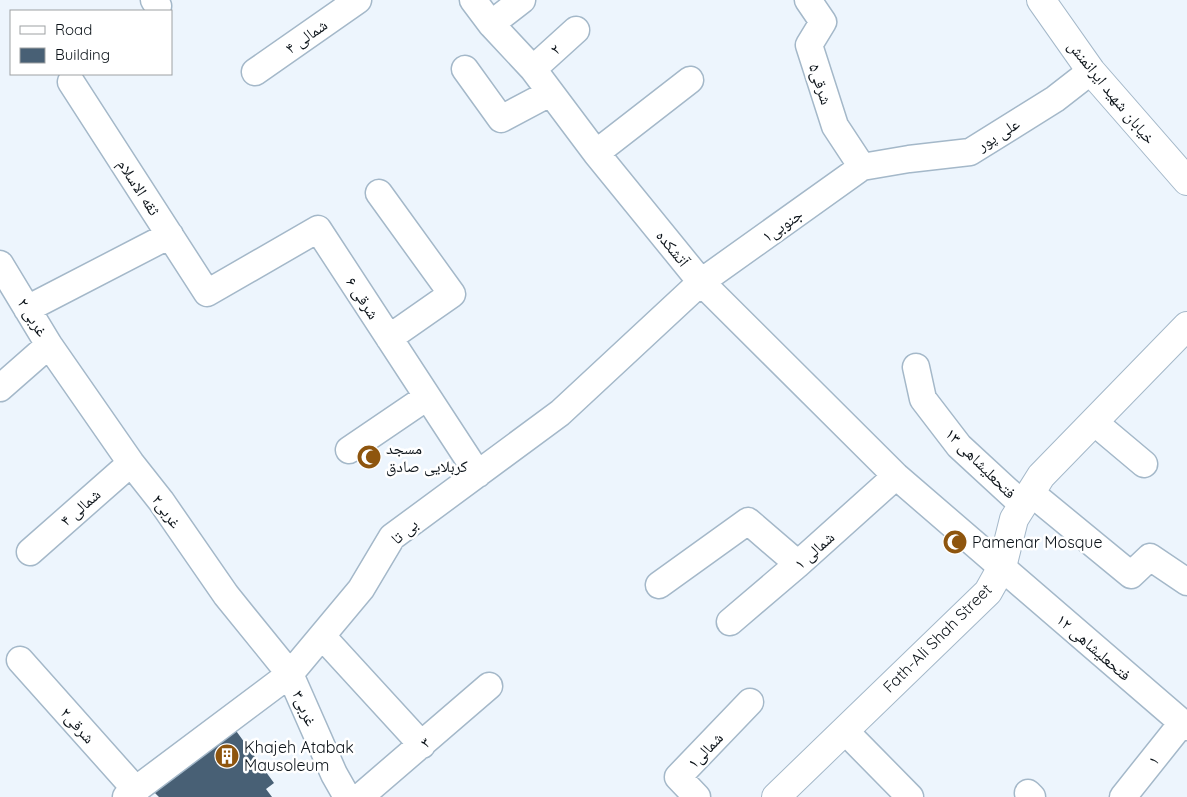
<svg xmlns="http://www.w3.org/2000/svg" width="1187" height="797" font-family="Quicksand,'Noto Naskh Arabic',sans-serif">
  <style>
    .building { fill: #486075 }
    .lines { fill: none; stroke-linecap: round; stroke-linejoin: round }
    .street-casing { stroke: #a4b8c9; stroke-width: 29 }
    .secondary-casing { stroke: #a4b8c9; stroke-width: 30 }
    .street { stroke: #fff; stroke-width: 26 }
    .secondary { stroke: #fff; stroke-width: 28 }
    .labels { text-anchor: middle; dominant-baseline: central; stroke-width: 5; stroke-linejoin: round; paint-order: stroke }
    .street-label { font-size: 16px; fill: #0c1319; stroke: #fff }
    .poi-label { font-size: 16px; fill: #0c1319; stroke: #fff; text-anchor: start }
  </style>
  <rect width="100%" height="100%" fill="#edf5fd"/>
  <path class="building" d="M234,728L274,783L266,789L272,797H159L154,792Z"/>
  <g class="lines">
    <defs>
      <path id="street" d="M154,0L158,6
        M473,0L491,24L533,69L596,153L701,282L896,476L1187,727
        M808,0L823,22L809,45L835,126L862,167
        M491,24L522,0
        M465,69L501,119L550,93
        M533,69L576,30
        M255,72L358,0
        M71,82L207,293L318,229L478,474
        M596,153L690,80
        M379,193L452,294L389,338
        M0,264L49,345L131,463L161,501L226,595L290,674L334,774L347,797
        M27,309L170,235
        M916,367L923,399L959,446L1023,505
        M0,388L49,345
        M1094,422L1144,464
        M349,450L427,397
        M1030,492L1131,575L1150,557L1187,582
        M30,552L131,463
        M659,585L748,521L798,564
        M730,622L798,564L896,476
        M322,636L422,745
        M20,660L136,790
        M845,731L910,797
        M1028,793L1032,797
        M126,797L290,674L361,589L392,537L560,413L701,282L862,167L909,159L970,152L1055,99L1091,71
        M360,797L489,686
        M697,797L678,777L750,702
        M1123,797L1182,723"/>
      <path id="secondary" d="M1041,0L1091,71L1187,181
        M776,797L988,592L1002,567L1014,519L1041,476L1187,326"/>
    </defs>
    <use href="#street" class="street-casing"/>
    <use href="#secondary" class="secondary-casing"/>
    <use href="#street" class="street"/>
    <use href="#secondary" class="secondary"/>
  </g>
  <defs>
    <symbol id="mosque-disc" viewBox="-11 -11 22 22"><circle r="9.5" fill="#8e550e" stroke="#fff"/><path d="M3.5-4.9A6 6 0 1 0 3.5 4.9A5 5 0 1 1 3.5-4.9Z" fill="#fff"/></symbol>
    <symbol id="building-disc" viewBox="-11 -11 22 22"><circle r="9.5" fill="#8e550e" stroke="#fff"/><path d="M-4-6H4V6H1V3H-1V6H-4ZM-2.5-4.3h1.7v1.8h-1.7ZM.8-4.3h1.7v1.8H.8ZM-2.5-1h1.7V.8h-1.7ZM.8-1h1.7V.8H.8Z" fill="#fff"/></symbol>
  </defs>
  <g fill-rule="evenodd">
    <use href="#mosque-disc" x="355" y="443" width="28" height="28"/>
    <use href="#mosque-disc" x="941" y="528" width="28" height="28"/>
    <use href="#building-disc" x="213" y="742" width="28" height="28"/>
  </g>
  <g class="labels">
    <g class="street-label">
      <text transform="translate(306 36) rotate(-35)">۴ شمالی</text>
      <text transform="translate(555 49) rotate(-42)">۲</text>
      <text transform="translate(821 84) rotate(72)">شرقی۵</text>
      <text transform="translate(1112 92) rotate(51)">خیابان شهید ایرانمنش</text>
      <text transform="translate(998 134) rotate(-32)">علی پور</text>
      <text transform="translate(139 187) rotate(57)">ثقه الاسلام</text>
      <text transform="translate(782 225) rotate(-35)">جنوبی۱</text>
      <text transform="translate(673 248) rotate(51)">آتشکده</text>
      <text transform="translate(363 298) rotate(57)">۶ شرقی</text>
      <text transform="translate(33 317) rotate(58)">۲ غربی</text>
      <text transform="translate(981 463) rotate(45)">فتحعلیشاهی ۱۳</text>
      <text transform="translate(80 507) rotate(-41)">۴ شمالی</text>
      <text transform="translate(167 511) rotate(54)">غربی۲</text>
      <text transform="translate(404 531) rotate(-41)">بی تا</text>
      <text transform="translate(814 550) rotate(-42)">۱ شمالی</text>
      <text transform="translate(937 638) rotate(-45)">Fath-Ali Shah Street</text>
      <text transform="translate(1094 647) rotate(41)">فتحعلیشاهی ۱۲</text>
      <text transform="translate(305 708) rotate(66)">غربی۳</text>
      <text transform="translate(78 725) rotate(48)">شرقی۲</text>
      <text transform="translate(425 742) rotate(-41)">۳</text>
      <text transform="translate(705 750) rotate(-46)">شمالی۱</text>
      <text transform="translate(1153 760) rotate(-51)">۱</text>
    </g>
    <g class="poi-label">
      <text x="386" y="448">مسجد<tspan x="386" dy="18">کربلایی صادق</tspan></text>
      <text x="972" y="542">Pamenar Mosque</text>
      <text x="244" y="747">Khajeh Atabak<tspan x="244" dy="18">Mausoleum</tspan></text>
    </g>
  </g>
  <rect x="10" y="10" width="162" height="65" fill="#ffffff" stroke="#9ea1a3"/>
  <rect x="20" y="26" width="25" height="8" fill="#ffffff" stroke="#9ea1a3"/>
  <text x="55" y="35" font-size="15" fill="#0c1319">Road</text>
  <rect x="20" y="48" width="25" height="15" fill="#486075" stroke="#9ea1a3"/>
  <text x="55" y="60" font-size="15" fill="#0c1319">Building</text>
</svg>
